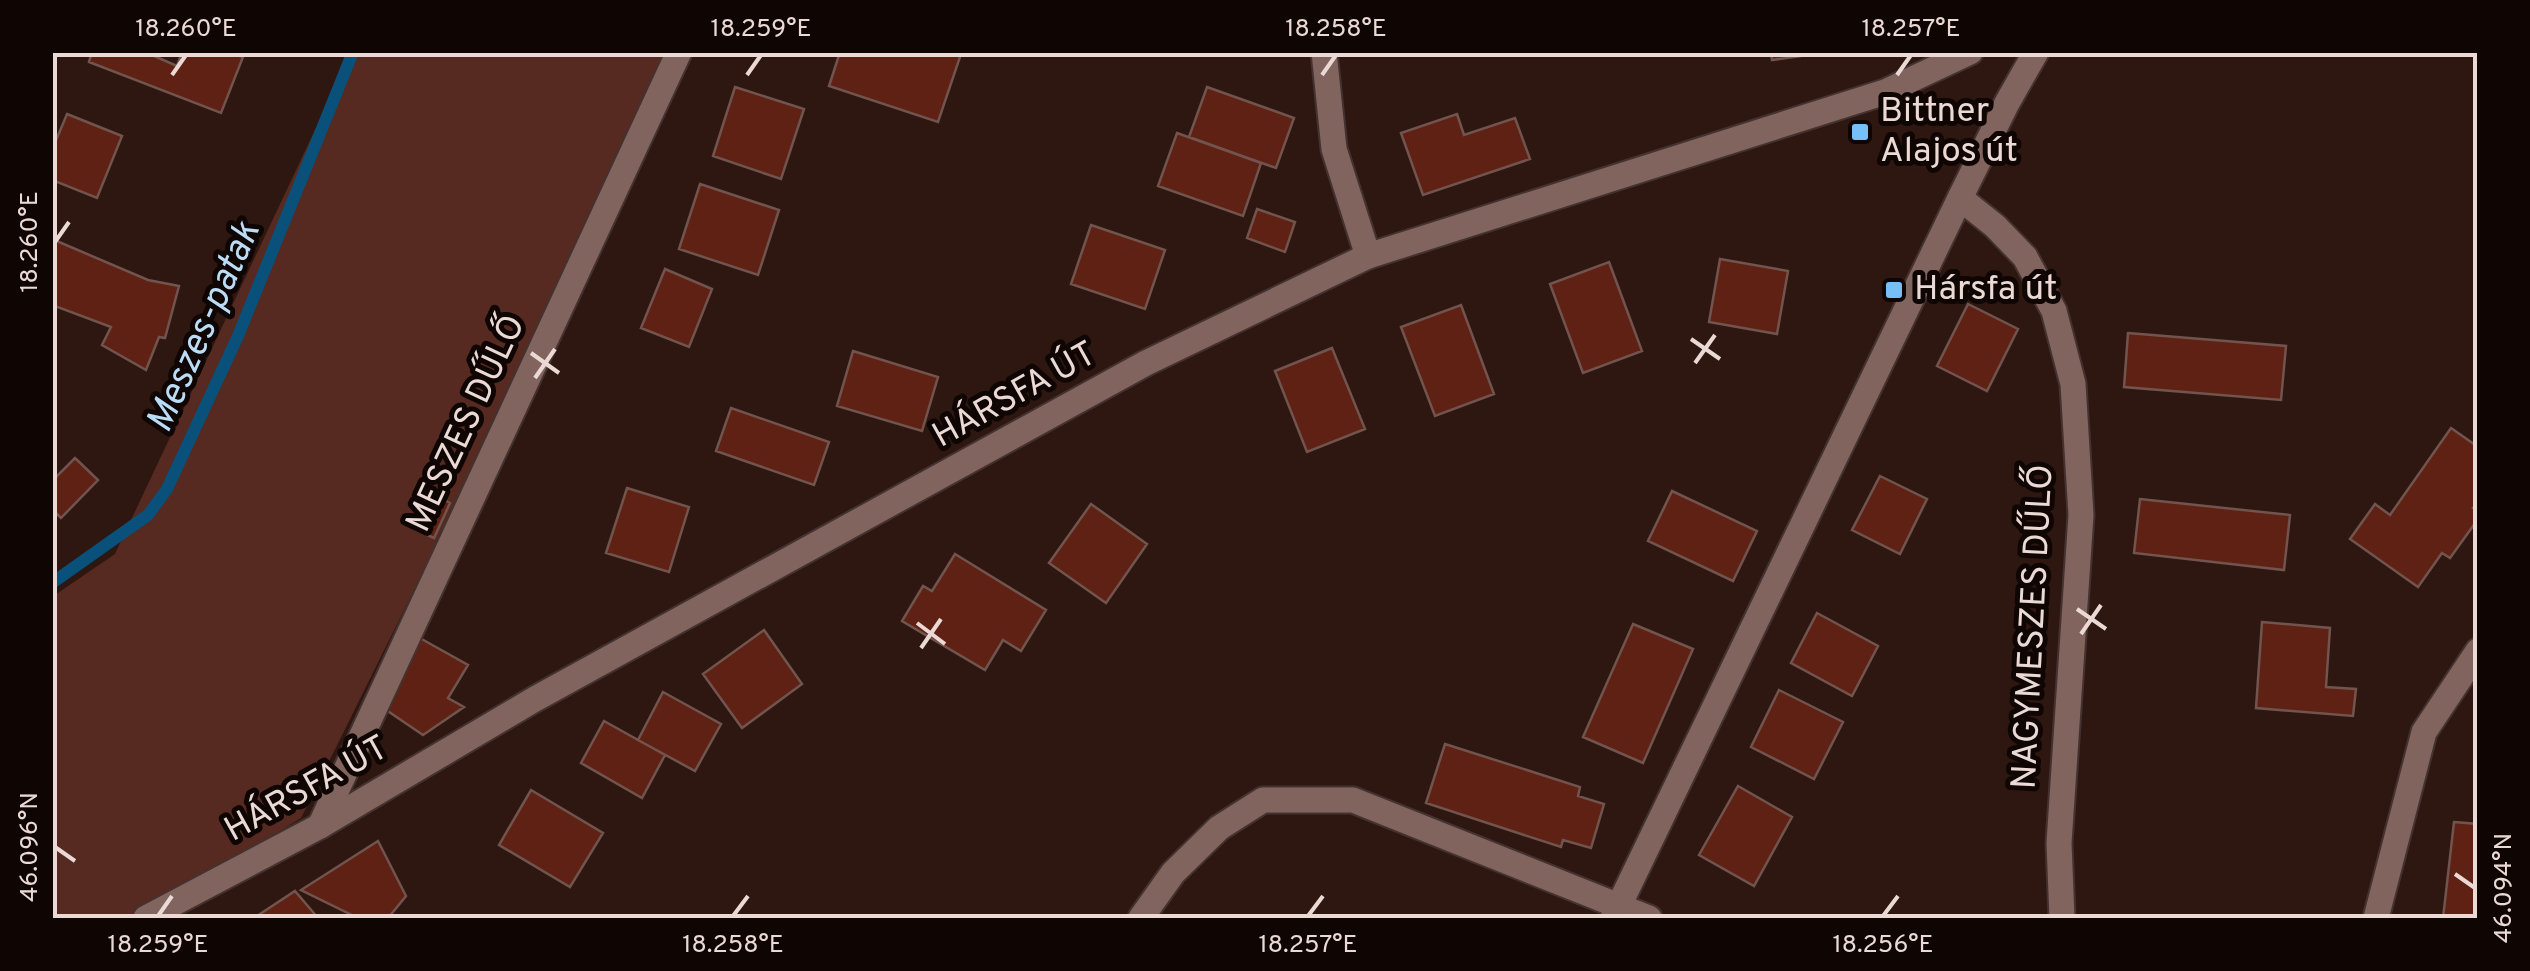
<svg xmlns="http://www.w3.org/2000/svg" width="2530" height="971" font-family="Overpass,sans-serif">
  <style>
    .green { fill: #562a20 }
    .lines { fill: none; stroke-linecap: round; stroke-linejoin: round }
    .stream { stroke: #09507a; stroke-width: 12 }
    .building { fill: #5f2113; stroke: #71544e; stroke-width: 2.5 }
    .minor-casing { stroke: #443230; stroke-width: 29 }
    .tertiary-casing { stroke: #443230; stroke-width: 29 }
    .minor { stroke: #81645d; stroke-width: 25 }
    .tertiary { stroke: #81645d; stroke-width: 25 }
    .ticks { fill: none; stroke: #ead9d5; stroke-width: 4 }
    .poi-dot { fill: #76c0f7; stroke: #0f0604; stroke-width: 4 }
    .labels { text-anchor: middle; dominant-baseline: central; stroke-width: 10; stroke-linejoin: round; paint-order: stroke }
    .poi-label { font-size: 35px; fill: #ead9d5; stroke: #0f0604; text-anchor: start }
    .street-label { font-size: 35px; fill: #ead9d5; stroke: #0f0604 }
    .water-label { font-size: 38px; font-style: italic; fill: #bbdcf6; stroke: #0f0604 }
    .neatline { fill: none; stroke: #ead9d5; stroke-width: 4 }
    .ticks-label { font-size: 25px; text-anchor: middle; fill: #ead9d5 }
  </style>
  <rect width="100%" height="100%" fill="#2e1711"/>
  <path class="green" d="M346,53H680L301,818L141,918H53L52,597L115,554L323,113Z"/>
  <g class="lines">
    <path class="stream" d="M52,583L148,515L167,489L238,336L353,52"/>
  </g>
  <path class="building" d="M92,52H155L154,56L177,66L182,52H230L243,57L221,113L89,62Z
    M840,52H958L961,54L938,122L829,86Z
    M1771,52H1829L1772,60Z
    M735,87L804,109L781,179L713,156Z
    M1207,87L1294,118L1276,168L1189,137Z
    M67,114L122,136L97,198L52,180V150Z
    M1457,114L1464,135L1515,118L1530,159L1423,195L1401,133Z
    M1177,133L1261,163L1243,216L1158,186Z
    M700,184L779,210L758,275L679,249Z
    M1257,209L1295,222L1285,252L1247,238Z
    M1091,225L1165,250L1145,309L1071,284Z
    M52,239L148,280L179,286L165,338L159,337L146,370L102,345L111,327L52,305Z
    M1720,259L1788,271L1777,334L1709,322Z
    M1609,262L1642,351L1583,373L1550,284Z
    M665,269L712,289L689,347L641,328Z
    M1968,304L2018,329L1987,391L1937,366Z
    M1461,305L1494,394L1435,416L1401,327Z
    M2128,333L2286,346L2281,400L2124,387Z
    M1332,348L1365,429L1307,452L1275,371Z
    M853,351L938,377L922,431L837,406Z
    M731,408L829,442L814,485L716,451Z
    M2451,428L2478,447V502L2473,508L2478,511V519L2450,558L2442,553L2418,587L2350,539L2375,504L2390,515Z
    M75,458L98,480L61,518L52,509V481Z
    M1880,476L1927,499L1900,554L1852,530Z
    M627,488L689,507L669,572L606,553Z
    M1672,491L1757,531L1733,581L1648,541Z
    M433,494L450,503L434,538L416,530Z
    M2140,499L2290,515L2284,570L2134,553Z
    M1091,504L1147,544L1106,603L1049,563Z
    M955,554L1046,610L1021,651L1003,640L985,670L902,621L923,586L932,591Z
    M1817,613L1878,646L1852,696L1791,663Z
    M2262,622L2330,628L2326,687L2356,689L2353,716L2256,708Z
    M1633,624L1693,649L1643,763L1583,737Z
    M764,630L802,684L742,728L703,674Z
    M418,637L468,665L448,698L464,707L423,735L379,705Z
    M1779,690L1843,722L1814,779L1751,747Z
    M663,692L721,724L695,771L638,740Z
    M604,721L665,755L642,798L581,763Z
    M1445,744L1580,787L1578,796L1604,804L1591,848L1563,840L1561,847L1426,803Z
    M1738,786L1792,817L1754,886L1699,855Z
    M531,790L603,833L570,887L499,845Z
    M2454,822L2478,824V918H2443Z
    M378,841L406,896L388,918H358L301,890Z
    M295,891L318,918H254Z"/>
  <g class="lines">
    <defs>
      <path id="minor" d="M1324,52L1334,149L1368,256
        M1960,198L1995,226L2025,257L2054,311L2073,384L2081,515L2059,843L2062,918
        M320,826L679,52
        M1141,918L1173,873L1219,828L1263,800H1353L1649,918
        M2376,918L2424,732L2478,651"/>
      <path id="tertiary" d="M146,918L320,826L535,699L1146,363L1368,256L1885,92L1970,52
        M1613,918L1960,198L2007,103L2036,52"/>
    </defs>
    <use href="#minor" class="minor-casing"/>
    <use href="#tertiary" class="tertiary-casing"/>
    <use href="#minor" class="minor"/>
    <use href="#tertiary" class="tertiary"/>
  </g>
  <path class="ticks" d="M172,75L186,55M747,75L761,55M1322,75L1336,55M1897,75L1911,55M55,242L69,222M1691,339L1720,359M531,353L559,373M1695,363L1715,335M535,378L555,349M2077,609L2106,629M917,623L945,644M2081,634L2101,605M921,648L941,619M55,847L75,861M2455,874L2475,888M158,916L172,896M733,916L748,896M1308,916L1323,896M1883,916L1898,896"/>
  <g class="poi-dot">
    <rect x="1850" y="122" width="20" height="20" rx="5"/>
    <rect x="1884" y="280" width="20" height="20" rx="5"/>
  </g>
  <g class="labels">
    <g class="poi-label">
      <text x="1880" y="112">Bittner<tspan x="1880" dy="40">Alajos út</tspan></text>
      <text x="1914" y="290">Hársfa út</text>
    </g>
    <g class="street-label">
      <text transform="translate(1015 396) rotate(-29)">HÁRSFA ÚT</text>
      <text transform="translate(467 424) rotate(-65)">MESZES DŰLŐ</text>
      <text transform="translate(2034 627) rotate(-87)">NAGYMESZES DŰLŐ</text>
      <text transform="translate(307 790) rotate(-29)">HÁRSFA ÚT</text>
    </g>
    <g class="water-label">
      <text transform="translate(205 328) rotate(-66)">Meszes-patak</text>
    </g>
  </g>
  <rect width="2530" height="971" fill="none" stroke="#0f0604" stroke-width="110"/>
  <rect x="55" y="55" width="2420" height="861" class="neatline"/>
  <g class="ticks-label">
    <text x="186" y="36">18.260°E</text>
    <text x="761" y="36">18.259°E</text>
    <text x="1336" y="36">18.258°E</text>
    <text x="1911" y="36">18.257°E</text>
    <text transform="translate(28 242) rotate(-90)" y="9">18.260°E</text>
    <text transform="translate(28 847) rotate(-90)" y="9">46.096°N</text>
    <text transform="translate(2502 888) rotate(-90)" y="9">46.094°N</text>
    <text x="158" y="952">18.259°E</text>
    <text x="733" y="952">18.258°E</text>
    <text x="1308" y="952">18.257°E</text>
    <text x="1883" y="952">18.256°E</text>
  </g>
</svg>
